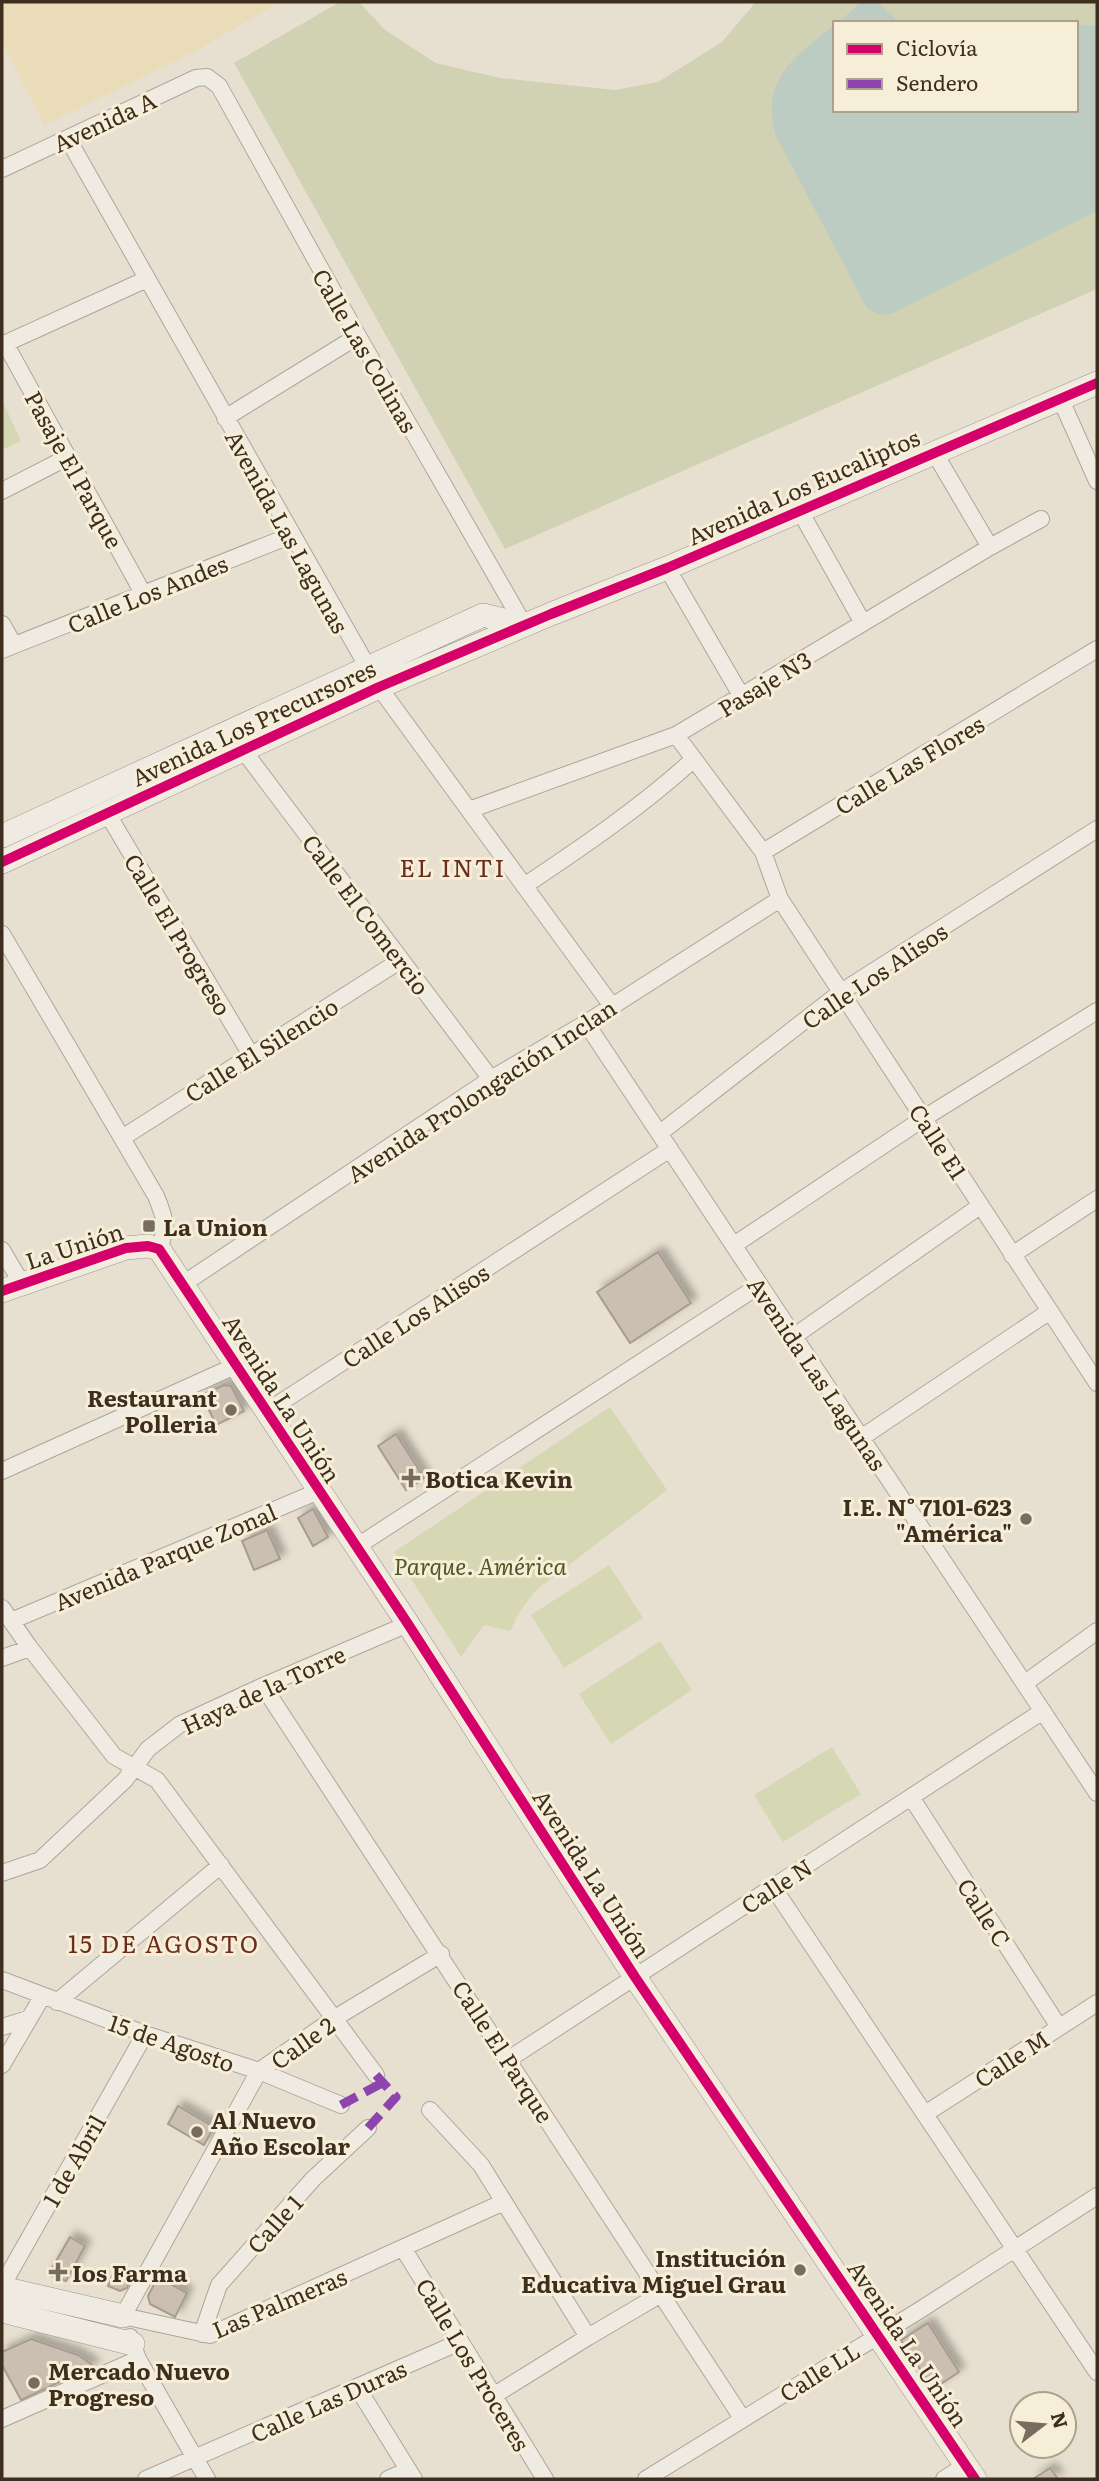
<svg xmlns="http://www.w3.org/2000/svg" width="1099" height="2481" font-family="Literata,serif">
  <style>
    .green { fill: #d6d7b3 }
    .sand { fill: #eadcb9 }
    .cemetery { fill: #d1d1b3; fill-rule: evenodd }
    .water { fill: #bcccc2 }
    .building { fill: #cbbfb2; stroke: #a89c90; stroke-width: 2; filter: url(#shadow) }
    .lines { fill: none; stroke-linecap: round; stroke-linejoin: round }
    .street-casing { stroke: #ada599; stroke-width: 18 }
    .secondary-casing { stroke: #9c958a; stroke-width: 24 }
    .street { stroke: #efebe3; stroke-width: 16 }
    .secondary { stroke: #efebe3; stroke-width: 23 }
    .quiet { stroke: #8e44ad; stroke-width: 9; stroke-dasharray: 18 9; stroke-linecap: butt }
    .cycleway-casing { stroke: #f7eed8; stroke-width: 15 }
    .cycleway { stroke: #d6006c; stroke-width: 10 }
    .poi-dot { fill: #786c5e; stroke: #f7eed8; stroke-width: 2.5 }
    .labels { text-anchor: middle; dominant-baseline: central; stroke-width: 6; stroke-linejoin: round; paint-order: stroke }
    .street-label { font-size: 23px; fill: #3d2e20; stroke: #f7eed8 }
    .poi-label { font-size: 23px; font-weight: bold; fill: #3d2e20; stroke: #f7eed8; text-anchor: start }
    .park-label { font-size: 23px; font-style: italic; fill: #4d5a26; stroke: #f7eed8 }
    .neighbourhood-label { font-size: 24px; letter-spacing: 2px; fill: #6b2e1e; stroke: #f7eed8 }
  </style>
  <defs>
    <filter id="shadow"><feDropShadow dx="6" dy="-6" stdDeviation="3.5" flood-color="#0004"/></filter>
  </defs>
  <rect width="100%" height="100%" fill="#e7e0d1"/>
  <path class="green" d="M2,400L21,441L2,450Z
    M610,1407L667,1490L535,1591L519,1613L510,1631L484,1625L461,1657L394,1552Z
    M609,1565L643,1618L564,1668L531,1615Z
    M660,1641L692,1690L611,1744L579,1694Z
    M832,1747L861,1794L783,1842L754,1795Z"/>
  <path class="sand" d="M2,2H280L200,49L44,125L2,42Z"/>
  <path class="cemetery" d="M340,2H359L385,30L436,63L500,78L615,90L658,82L722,42L756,2H1097V289L505,549L234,63ZM835,23H1076V110H835Z"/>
  <path class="water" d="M862,2H877L900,23H837Z
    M835,24V110H1076V25L1097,26V211L893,313L880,315L867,308L776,136C759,78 796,57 835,24Z"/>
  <path class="building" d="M658,1252L691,1303L630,1343L597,1292Z
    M224,1385L231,1386L244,1411L216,1425L202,1395Z
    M396,1434L424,1478L406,1490L378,1446Z
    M313,1509L328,1537L313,1546L298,1518Z
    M267,1530L280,1559L254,1570L242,1541Z
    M178,2106L214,2127L204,2145L168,2124Z
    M70,2237L85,2246L66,2281L48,2275Z
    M112,2276L129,2283L127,2288L120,2291L108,2286Z
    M158,2277L187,2293L175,2317L150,2304L148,2296Z
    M928,2323L959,2372L933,2389L901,2340Z
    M31,2339L78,2355L94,2366L21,2400L2,2365V2352Z
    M1050,2468L1058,2479H1033Z"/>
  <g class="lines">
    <defs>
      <path id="street" d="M68,139L379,687L612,1006
        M2,169L196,78L207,77L219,86L358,336L524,625
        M5,343L144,595
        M2,345L147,279
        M1061,400L1097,481
        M225,418L358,336
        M934,452L990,547
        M2,491L68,457
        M800,511L863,623
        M667,568L742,697
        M2,624L14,645
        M1097,649L763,852L780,899L1097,1383
        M2,650L292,535
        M676,735L763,852
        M243,750L491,1079
        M469,810L676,735L990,547L1041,519
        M107,813L251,1055
        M524,886C584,846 641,807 694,759
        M2,934L156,1196C165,1218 168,1226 159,1249
        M586,1023L1097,1793
        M660,1133L841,992L1097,829
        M122,1138L401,960
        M734,1245L924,1118L1097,1011
        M2,1250L22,1284
        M1012,1255L1097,1199
        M183,1284L491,1079L586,1023L780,899
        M793,1337L980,1206
        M266,1412L670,1149
        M861,1438L1050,1311
        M2,1471L237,1365
        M356,1547L760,1285
        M2,1608L30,1648L114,1756L157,1780L376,2075
        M11,1621L319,1491
        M2,1658L30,1648
        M1025,1683L1097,1631
        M263,1686L742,2418
        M911,1797L1059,2027
        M2,1873L40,1860L125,1780L148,1749L179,1725L263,1686L408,1624
        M773,1887L1097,2372
        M2,1980L145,2034L259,2071L341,2105
        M57,2002L221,1865
        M2,2027L28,2019
        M509,2059L1043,1711
        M2,2065L42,1997
        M430,2110L481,2165L588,2337
        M925,2114L1097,2003
        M403,2248L545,2479
        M2,2286L145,2034
        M123,2316L259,2071L335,2018L441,1954
        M123,2316L210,2335L504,2202
        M202,2334L219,2285L313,2179L368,2128
        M130,2337L138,2359L207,2479
        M357,2387L414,2479
        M493,2396L588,2337L661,2294
        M2,2419L138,2359
        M146,2479L460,2342
        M388,2479L408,2470
        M646,2479L920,2310L1097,2196
        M944,2479L966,2465"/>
      <path id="secondary" d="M2,836L483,615L524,625
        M2,862L379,687L551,614L667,568L1097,383
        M2,1291L126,1248L148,1246L159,1249L408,1624L635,1977L975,2479
        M2,2288L123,2316
        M2,2311L133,2344"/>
    </defs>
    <use href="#street" class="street-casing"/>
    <use href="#secondary" class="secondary-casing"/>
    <use href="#street" class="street"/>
    <use href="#secondary" class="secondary"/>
    <path class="quiet" d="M341,2105L382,2083
      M368,2128L396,2097L376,2075"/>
    <defs>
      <path id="cycleway" d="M2,862L379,687L551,614L667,568L1097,383
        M2,1291L126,1248L148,1246L159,1249L408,1624L635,1977L975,2479"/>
    </defs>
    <use href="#cycleway" class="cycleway-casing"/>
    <use href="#cycleway" class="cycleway"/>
  </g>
  <g class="poi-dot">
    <rect x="142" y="1219" width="14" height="14" rx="3.5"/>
    <circle cx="231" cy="1410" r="7"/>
    <path d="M407.5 1467.5h7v7h7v7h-7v7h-7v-7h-7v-7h7z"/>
    <circle cx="1026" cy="1519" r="7"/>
    <circle cx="197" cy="2132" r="7"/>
    <circle cx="800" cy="2270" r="7"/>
    <path d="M54.5 2261.5h7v7h7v7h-7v7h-7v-7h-7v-7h7z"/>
    <circle cx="34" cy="2383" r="7"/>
  </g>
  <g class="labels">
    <g class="street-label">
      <text transform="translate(104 121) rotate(-25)">Avenida A</text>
      <text transform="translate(366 350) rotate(60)">Calle Las Colinas</text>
      <text transform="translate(75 469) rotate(61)">Pasaje El Parque</text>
      <text transform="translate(803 486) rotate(-24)">Avenida Los Eucaliptos</text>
      <text transform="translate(288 531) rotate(61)">Avenida Las Lagunas</text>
      <text transform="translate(147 593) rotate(-22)">Calle Los Andes</text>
      <text transform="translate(764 683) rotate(-31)">Pasaje N3</text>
      <text transform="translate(253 722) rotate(-25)">Avenida Los Precursores</text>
      <text transform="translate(909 764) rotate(-31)">Calle Las Flores</text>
      <text transform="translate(367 914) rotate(53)">Calle El Comercio</text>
      <text transform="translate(179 934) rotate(59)">Calle El Progreso</text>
      <text transform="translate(874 975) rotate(-34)">Calle Los Alisos</text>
      <text transform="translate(261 1049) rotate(-32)">Calle El Silencio</text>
      <text transform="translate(481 1090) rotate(-33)">Avenida Prolongación Inclan</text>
      <text transform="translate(939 1141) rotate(57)">Calle E1</text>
      <text transform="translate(74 1245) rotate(-18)">La Unión</text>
      <text transform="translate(415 1315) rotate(-33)">Calle Los Alisos</text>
      <text transform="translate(818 1373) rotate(56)">Avenida Las Lagunas</text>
      <text transform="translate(283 1398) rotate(57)">Avenida La Unión</text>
      <text transform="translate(165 1556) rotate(-23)">Avenida Parque Zonal</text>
      <text transform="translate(263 1689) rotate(-25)">Haya de la Torre</text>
      <text transform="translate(593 1873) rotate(57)">Avenida La Unión</text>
      <text transform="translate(776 1885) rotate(-33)">Calle N</text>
      <text transform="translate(985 1912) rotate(57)">Calle C</text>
      <text transform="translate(172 2042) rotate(19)">15 de Agosto</text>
      <text transform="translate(302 2042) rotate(-35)">Calle 2</text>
      <text transform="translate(504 2051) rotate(57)">Calle El Parque</text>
      <text transform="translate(1011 2058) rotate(-33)">Calle M</text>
      <text transform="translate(73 2160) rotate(-60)">1 de Abril</text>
      <text transform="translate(274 2223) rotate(-48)">Calle 1</text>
      <text transform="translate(279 2302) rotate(-23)">Las Palmeras</text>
      <text transform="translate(909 2343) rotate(56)">Avenida La Unión</text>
      <text transform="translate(474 2364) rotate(59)">Calle Los Proceres</text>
      <text transform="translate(819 2371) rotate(-32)">Calle LL</text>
      <text transform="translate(328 2400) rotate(-24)">Calle Las Duras</text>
    </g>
    <g class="poi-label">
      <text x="163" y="1226">La Union</text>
      <text x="217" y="1397" text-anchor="end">Restaurant<tspan x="217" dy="26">Polleria</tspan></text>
      <text x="425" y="1478">Botica Kevin</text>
      <text x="1012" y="1506" text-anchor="end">I.E. N° 7101-623<tspan x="1012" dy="26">"América"</tspan></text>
      <text x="211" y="2119">Al Nuevo<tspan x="211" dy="26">Año Escolar</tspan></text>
      <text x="786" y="2257" text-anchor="end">Institución<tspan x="786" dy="26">Educativa Miguel Grau</tspan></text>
      <text x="72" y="2272">Ios Farma</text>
      <text x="48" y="2370">Mercado Nuevo<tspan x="48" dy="26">Progreso</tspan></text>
    </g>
    <g class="park-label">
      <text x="480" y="1565">Parque. América</text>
    </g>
    <g class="neighbourhood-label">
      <text x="453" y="866">EL INTI</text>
      <text x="164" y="1942">15 DE AGOSTO</text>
    </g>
  </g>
  <rect width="1099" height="2481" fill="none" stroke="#3d2e20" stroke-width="7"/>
  <rect x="833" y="21" width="245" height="91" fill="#f7eed8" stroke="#ada18e" stroke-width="2"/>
  <rect x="847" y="44" width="35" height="10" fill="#d6006c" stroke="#ada18e" stroke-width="2"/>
  <text x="896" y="56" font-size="21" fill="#3d2e20">Ciclovía</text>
  <rect x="847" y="79" width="35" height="10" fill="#8e44ad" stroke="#ada18e" stroke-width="2"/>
  <text x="896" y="91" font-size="21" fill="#3d2e20">Sendero</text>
  <g transform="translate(1043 2425) rotate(74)"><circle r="33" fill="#f7eed8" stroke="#ada18e" stroke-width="2"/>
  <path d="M0-5L12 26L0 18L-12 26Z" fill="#786c5e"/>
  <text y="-10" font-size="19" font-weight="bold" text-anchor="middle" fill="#3d2e20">N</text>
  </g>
</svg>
